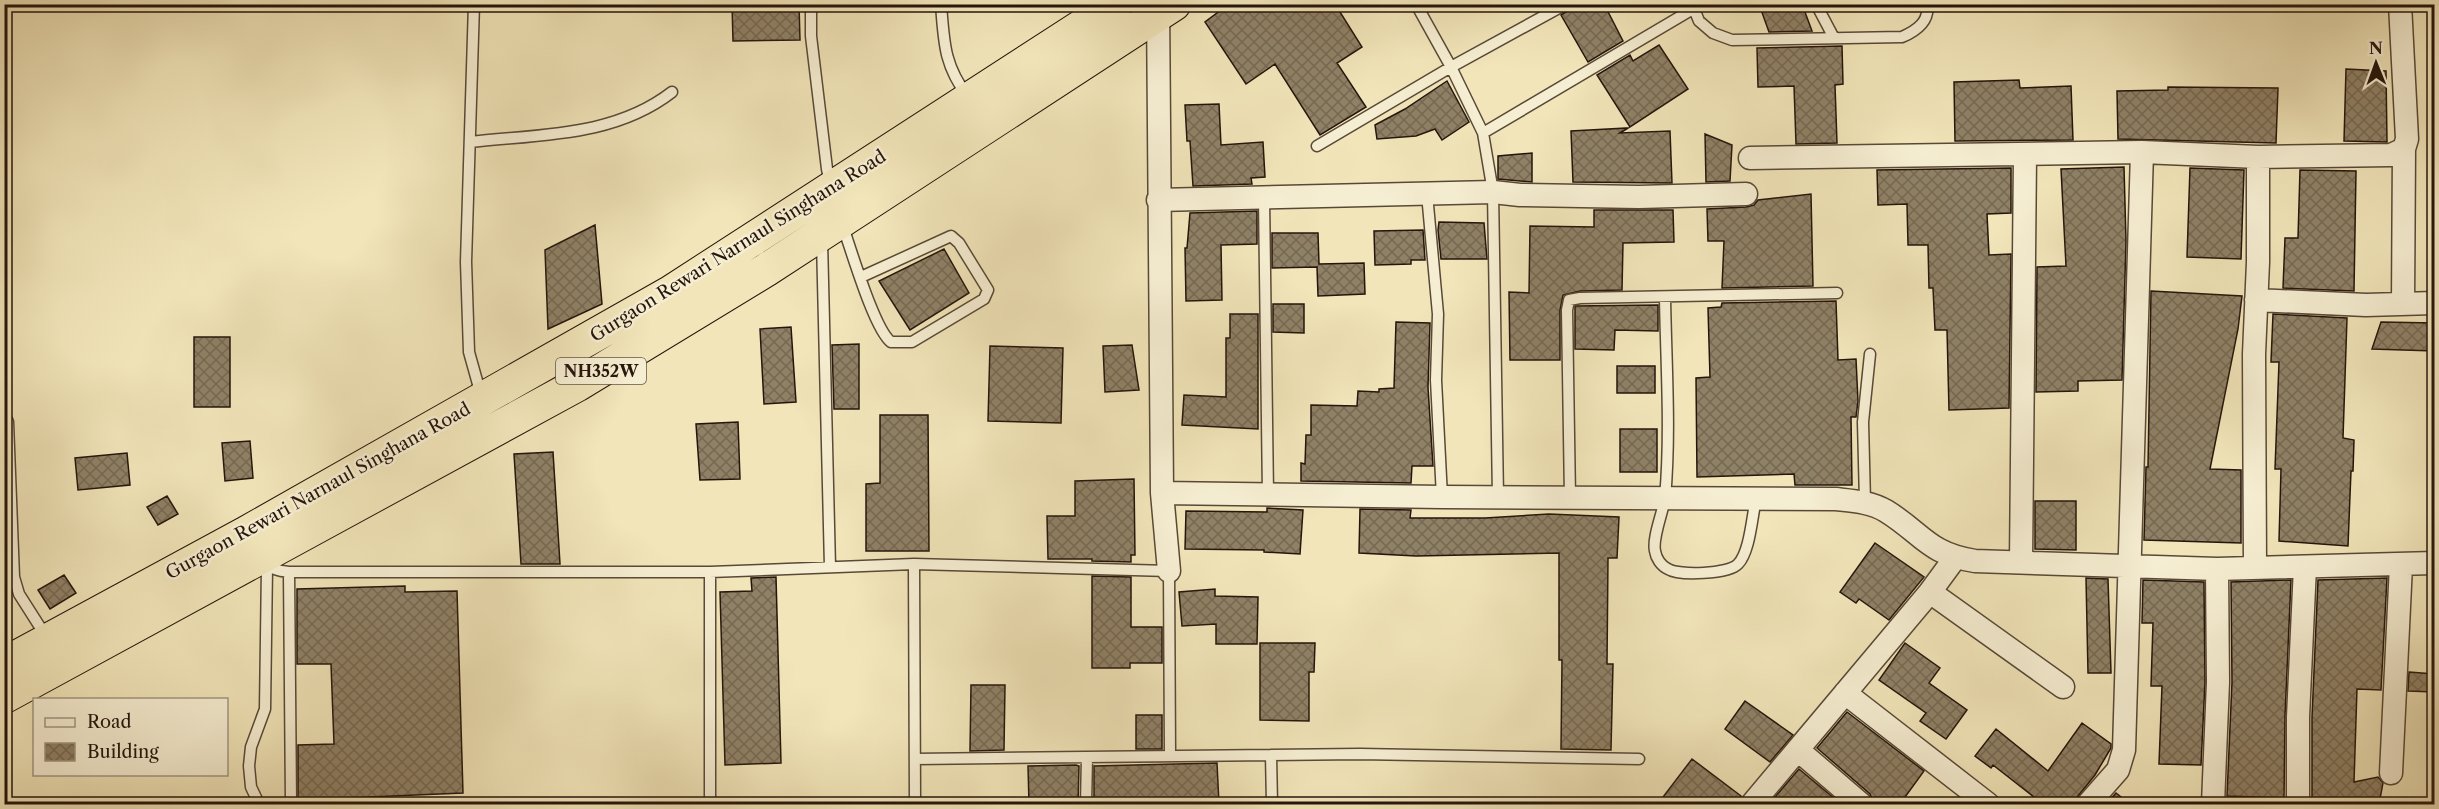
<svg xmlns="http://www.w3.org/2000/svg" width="2439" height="809" font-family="'Libre Caslon Text',serif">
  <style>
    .building { fill: url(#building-cross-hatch); stroke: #25150c; stroke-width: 1.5 }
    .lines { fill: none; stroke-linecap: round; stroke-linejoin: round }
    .service-casing { stroke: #584937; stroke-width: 13 }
    .minor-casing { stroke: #584937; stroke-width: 25 }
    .trunk-casing { stroke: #25150c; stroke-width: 35 }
    .service { stroke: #f6eed2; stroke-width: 10 }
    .minor { stroke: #f6eed2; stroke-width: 22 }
    .trunk { stroke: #f1e5b9; stroke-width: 33 }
    .labels { text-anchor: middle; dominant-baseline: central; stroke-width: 5; stroke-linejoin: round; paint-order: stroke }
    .shield { fill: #f6eed2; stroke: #645647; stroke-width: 1.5 }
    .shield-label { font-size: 16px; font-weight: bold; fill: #25150c }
    .street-label { font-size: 18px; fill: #25150c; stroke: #f6eed2 }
  </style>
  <defs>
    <pattern id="building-cross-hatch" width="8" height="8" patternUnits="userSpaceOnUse" patternTransform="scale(1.5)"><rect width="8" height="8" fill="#8f8166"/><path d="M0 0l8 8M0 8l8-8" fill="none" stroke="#756852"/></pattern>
  </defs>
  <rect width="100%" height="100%" fill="#f1e5b9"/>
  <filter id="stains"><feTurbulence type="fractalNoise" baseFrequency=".00333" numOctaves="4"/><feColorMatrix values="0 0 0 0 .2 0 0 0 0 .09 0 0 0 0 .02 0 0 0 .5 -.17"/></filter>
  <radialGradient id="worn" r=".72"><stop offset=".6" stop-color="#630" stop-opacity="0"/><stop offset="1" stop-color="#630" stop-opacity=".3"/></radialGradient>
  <path class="building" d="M732,4H799L800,40L733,41Z
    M1229,4H1335L1362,47L1337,63L1366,107L1320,135L1275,64L1246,84L1205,22Z
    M1578,4H1604L1623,41L1588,62L1561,15Z
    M1759,4H1802L1812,31L1769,32Z
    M1659,45L1688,89L1630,127L1597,75L1630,55L1633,61Z
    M1842,46L1843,84L1835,85L1837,143L1796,144L1794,86L1758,87L1757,48Z
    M2346,69L2386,71L2387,142L2344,141Z
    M2019,80L2020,88L2071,86L2073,140L1955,141L1954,82Z
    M1447,81L1469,122L1442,140L1435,129L1416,136L1377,139L1375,125L1405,109Z
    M2168,87L2278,88L2276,143L2118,139L2117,91L2168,90Z
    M1219,104L1221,145L1263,142L1265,177L1251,178L1252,184L1193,186L1190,141H1187L1185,105Z
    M1628,128L1620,133L1670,131L1672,183L1573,182L1571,131Z
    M1705,134L1732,145L1730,181L1706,182Z
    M1532,153V182L1498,179V156Z
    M2124,167L2126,241L2122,380L2078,381V391L2036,392L2037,267L2066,266L2061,169Z
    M2011,168V213L1987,214L1989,255L2011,254L2009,408L1949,410L1947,330H1935L1933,288H1929L1928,245H1908L1907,204L1878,205L1877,170Z
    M2190,168L2244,170L2241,259L2187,257Z
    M2300,170L2356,171L2354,291L2283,288L2285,238H2298Z
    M1811,194L1813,286L1722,288L1724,241H1708L1707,209L1746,207L1754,205L1758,200Z
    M1594,210H1673L1674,242L1623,243L1622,290L1580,291L1563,295L1560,310V360H1510L1509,292L1529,293L1530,226L1594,227Z
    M1257,211V244L1221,245L1222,300L1186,301L1185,248H1187L1190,213Z
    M1439,222L1484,223L1487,259H1441L1438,230Z
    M595,225L602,304L548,329L545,250Z
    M1423,230L1425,260H1411V264L1375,265L1374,231Z
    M1272,233H1318L1319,264L1364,263L1365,294L1318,296L1317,267L1272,268Z
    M944,249L969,293L910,330L879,281Z
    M2151,291L2242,296L2238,329L2210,469L2241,470V543L2144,540L2146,467H2148Z
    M1836,301L1838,360L1856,359L1858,401L1856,417H1851L1852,485H1795L1794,474L1697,477L1696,378L1710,377L1708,308L1721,307L1722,303Z
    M1273,304H1304V333L1273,332Z
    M1658,305V331L1615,330L1614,350L1575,349V306Z
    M1230,314H1258V429L1182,425L1184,395L1226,397V338H1230Z
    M2273,314L2347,318L2343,438L2354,440L2353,471H2351L2348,546L2279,541L2281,469H2275L2279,362H2271Z
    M1396,322L1430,323L1428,387L1433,466H1412L1411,483L1301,481V463L1305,464L1306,435H1311V405L1357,406L1358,391L1379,392V389L1394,388Z
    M2381,322L2434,323V351L2372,349Z
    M791,327L796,402L764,404L760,329Z
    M194,337H230V407H194Z
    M859,344V409H834L832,345Z
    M1132,345L1139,390L1105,392L1103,346Z
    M990,346L1063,348L1061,423L988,421Z
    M1617,366H1655V393H1617Z
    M880,415H928L929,551H866V484L880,483Z
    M738,422L740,479L700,480L696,424Z
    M1620,429H1657V472H1620Z
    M250,441L253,478L225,481L222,443Z
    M553,452L560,564H521L514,454Z
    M127,453L130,485L78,490L75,458Z
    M1134,479L1135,555H1131V562L1092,561V559H1048L1047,516H1075V481Z
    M167,496L178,514L158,525L147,507Z
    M2035,501H2076V550L2035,549Z
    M1267,508L1303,510L1300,554L1264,552V550L1185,549L1186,511L1267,512Z
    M1360,509L1411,510L1410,518H1485L1549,514L1619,517L1617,558H1608L1607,664H1613L1611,750L1561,749L1562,660H1559V553L1416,556L1359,553Z
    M1875,543L1924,577L1889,620L1859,599L1856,603L1840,592Z
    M64,575L76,593L50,609L38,590Z
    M1092,576L1131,577V627H1162V663H1130V668H1092Z
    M776,577L781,763L725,765L720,592L752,591L751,578Z
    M2086,578L2108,579L2111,673H2088Z
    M2387,578L2381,690L2357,689L2354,782L2378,777L2383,783L2379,804L2316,801V799L2312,798V717L2318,580Z
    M2143,580L2204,582L2205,682L2201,765L2159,764L2162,686H2151L2153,623H2142Z
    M2291,580L2285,716L2284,798L2227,796L2232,682L2231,582Z
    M405,586V592L457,591L463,793L298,800V745L334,744L331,664H297V589Z
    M1215,589V596L1258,597L1257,644H1216V624L1182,626L1179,592Z
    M1260,643H1315L1314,672H1309V721L1260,720Z
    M1905,643L1940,668L1929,683L1967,710L1946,739L1920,721L1926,713L1879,680Z
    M2409,672L2434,674V692L2408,691Z
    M971,685H1005L1004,750L970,751Z
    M1745,701L1793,735L1770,762L1725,729Z
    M1847,712L1924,771L1900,804H1874L1870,794L1817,748Z
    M1136,715H1162V749H1136Z
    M2082,723L2111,744V748L2095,775L2078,796L2075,804H2043L1993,765L1991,768L1975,756L1996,729L2048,771Z
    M1692,759L1741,796L1739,804H1673L1663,797Z
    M1217,763L1219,804H1176V800L1094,801V766Z
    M1076,765L1079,766L1078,804H1029L1028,766Z
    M1799,769L1841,804H1769Z
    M2116,793L2130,804H2106Z"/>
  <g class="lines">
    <defs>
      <path id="service" d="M474,4L466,262L469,352L481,395
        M811,4V36L827,169L830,183
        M941,4C944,43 944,65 968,97
        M1416,4L1451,67L1483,133L1493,192L1498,497
        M1692,4L1699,21L1713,33L1732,40L1902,37C1916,31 1930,22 1927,4
        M1816,4L1834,38
        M1483,133L1693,9
        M470,142C540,134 614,137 672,92
        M1317,146L1451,67L1566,4
        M1427,194L1438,314L1436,380L1442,497
        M1264,198L1268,495
        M842,224C851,249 874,329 891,342H912L984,299L988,290L959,243L951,236L861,277
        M822,241L830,567
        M1665,297C1666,363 1671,432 1665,498C1663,512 1652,538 1655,551C1656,558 1661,566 1668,569C1679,576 1729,574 1738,564C1750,552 1752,516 1756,499
        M4,414L8,422L14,577L19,594L47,638
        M1570,498L1567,310L1569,300L1580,298L1837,293
        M1865,502L1863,422L1870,354
        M263,561C270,569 279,571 289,572H710L914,564L1169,571L1170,756
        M914,564L915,804
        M289,572L291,804
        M1271,755L1272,804
        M915,759L1360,754L1639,759
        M259,804L251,787L249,766L251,747L265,709L267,566
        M710,804V572
        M1086,804L1087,757"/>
      <path id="minor" d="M1158,4L1162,493L1169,571
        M1750,158L2142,152L2258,157L2391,155L2404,149L2407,139L2400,4
        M1158,200L1493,192L1520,195L1639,197L1746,194
        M2256,300L2366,305L2434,303
        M2403,304L2404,149
        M1162,493L1442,497L1836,499C1854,501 1871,502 1886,511C1922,533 1928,554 1975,561L2217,569L2434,563
        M2021,562L2025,155
        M2255,568L2254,354L2258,262V157
        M1930,592L2063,687
        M1845,693L1988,804
        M1798,750L1861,804
        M2391,773L2401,565
        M1752,804L1930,592L1955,558
        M2088,804L2118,770L2124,750L2142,152
        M2213,804L2218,682L2217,569
        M2298,804V717L2305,567"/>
      <path id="trunk" d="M4,664L246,533L671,292L1116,4
        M4,697L577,385L766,270L1174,4"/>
    </defs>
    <use href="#service" class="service-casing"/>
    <use href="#minor" class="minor-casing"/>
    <use href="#trunk" class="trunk-casing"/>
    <use href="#service" class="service"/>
    <use href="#minor" class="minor"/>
    <use href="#trunk" class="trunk"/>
  </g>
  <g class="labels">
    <rect class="shield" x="556" y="358" width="90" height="26" rx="4.5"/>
    <g class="shield-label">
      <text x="601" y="371">NH352W</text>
    </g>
    <g class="street-label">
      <text transform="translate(738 246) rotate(-32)">Gurgaon Rewari Narnaul Singhana Road</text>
      <text transform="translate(318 491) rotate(-29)">Gurgaon Rewari Narnaul Singhana Road</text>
    </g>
  </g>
  <rect width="2439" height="809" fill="none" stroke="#f1e5b9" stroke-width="24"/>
  <rect x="6" y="6" width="2427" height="797" fill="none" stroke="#25150c" stroke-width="3"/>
  <rect x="12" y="12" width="2415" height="785" fill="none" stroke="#25150c" stroke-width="1.5"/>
  <rect x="33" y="698" width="195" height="78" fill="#f6eed2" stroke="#a29783" stroke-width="1.5"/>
  <rect x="45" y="718" width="30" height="9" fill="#f6eed2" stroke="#a29783" stroke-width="1.5"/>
  <text x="87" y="728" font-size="18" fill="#25150c">Road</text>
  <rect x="45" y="743" width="30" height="18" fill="url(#building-cross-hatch)" stroke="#a29783" stroke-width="1.5"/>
  <text x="87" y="758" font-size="18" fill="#25150c">Building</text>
  <g transform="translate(2376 63) rotate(359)" stroke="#f6eed2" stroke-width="4.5" paint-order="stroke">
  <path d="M0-4.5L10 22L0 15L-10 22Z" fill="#25150c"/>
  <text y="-9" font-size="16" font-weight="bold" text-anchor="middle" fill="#25150c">N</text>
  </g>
  <rect width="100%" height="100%" filter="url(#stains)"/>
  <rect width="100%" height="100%" fill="url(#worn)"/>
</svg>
